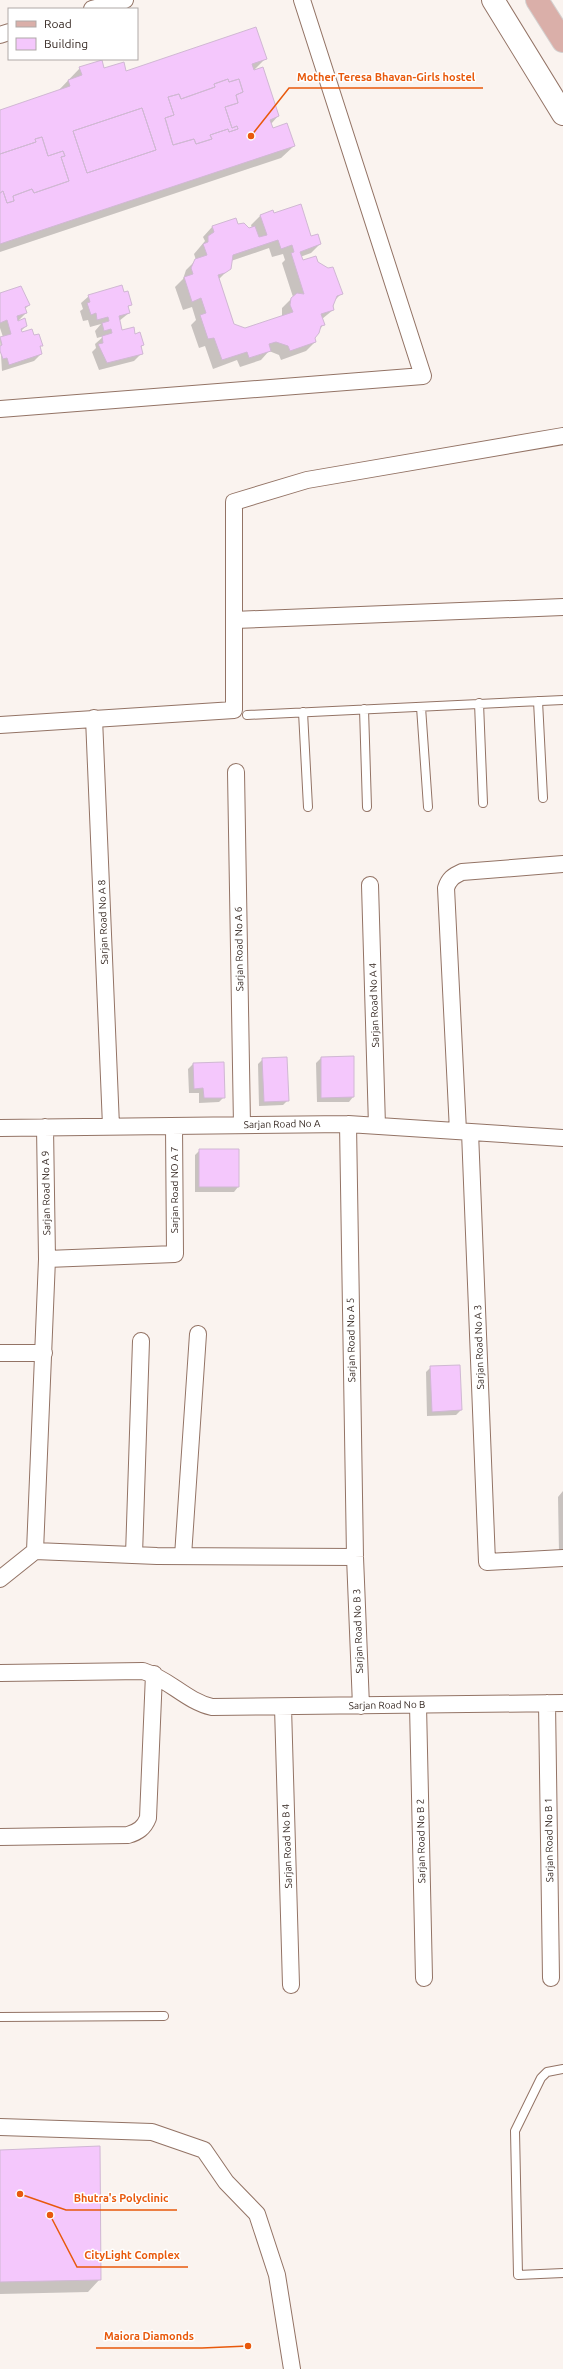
<svg xmlns="http://www.w3.org/2000/svg" width="563" height="2369" font-family="Ubuntu,sans-serif">
  <style>
    .shadow { fill: #0003; fill-rule: evenodd }
    .building { fill: #f4c7fc; stroke: #d0b8d3; fill-rule: evenodd }
    .lines { fill: none; stroke-linecap: round; stroke-linejoin: round }
    .lane-casing { stroke: #937365; stroke-width: 10 }
    .street-casing { stroke: #937365; stroke-width: 18 }
    .secondary-casing { stroke: #937365; stroke-width: 24 }
    .primary-casing { stroke: #d3d0cf; stroke-width: 24 }
    .lane { stroke: #fff; stroke-width: 8 }
    .street { stroke: #fff; stroke-width: 16 }
    .secondary { stroke: #fff; stroke-width: 22 }
    .primary { stroke: #daafa9; stroke-width: 22 }
    .labels { text-anchor: middle; dominant-baseline: central; stroke-width: 3; stroke-linejoin: round; paint-order: stroke }
    .street-label { font-size: 10px; fill: #362923; stroke: #fff }
    .leader { fill: none; stroke: #e8590c; stroke-width: 1.5 }
    .callout-dot { fill: #e8590c; stroke: #fff; stroke-width: 1.5 }
    .callout-label { font-size: 11px; text-anchor: middle; font-weight: bold; fill: #e8590c; stroke: #fff; stroke-width: 3; stroke-linejoin: round; paint-order: stroke }
  </style>
  <rect width="100%" height="100%" fill="#faf3ef"/>
  <path class="shadow" d="M265,59L253,71L278,116L271,124L272,129L294,146L281,158L0,252V111L58,91L80,68L126,72Z
    M273,211L274,214L320,244L311,253L300,257L302,262L317,263L341,294L334,301L333,310L322,319L323,325L314,338L315,342L306,351L281,360L279,355L269,351L261,360L240,367L237,360L213,369L205,346L199,348L191,325L196,320L192,307L183,310L175,287L183,279L186,270L196,260L194,254L205,241L203,237L212,227L236,219L237,225L249,229L252,228L251,225L260,216ZM269,248L272,257L283,254L285,260L282,263L293,297L282,308V317L245,329L234,325L219,279L230,268L231,261Z
    M123,293L131,304L127,308L129,313L119,321L122,331L134,335L143,345L140,348L142,353L134,361L99,370L92,352L96,348L95,344L104,336L97,338L95,331L101,324L90,327L88,320L83,321L80,311L83,309L81,303L89,296Z
    M0,294L29,305L25,309L26,313L16,323L26,326L20,332L34,337L42,345L39,348L41,354L34,361L2,371L0,339L3,337L0,328Z
    M353,1057V1097L349,1102H317L316,1063L321,1058Z
    M263,1059L288,1100L283,1105L259,1106L258,1064Z
    M223,1063L224,1097L219,1102L199,1103V1093H189L188,1069L193,1064Z
    M200,1150H238V1187L234,1192H195V1155Z
    M431,1367L461,1410L456,1415L427,1416L426,1372Z
    M563,1491V1551L559,1552L558,1497Z
    M0,2151L100,2279L88,2292L0,2294Z"/>
  <path class="building" d="M256,27L267,59L252,64L254,70L263,67L279,116L270,120L273,128L287,123L295,146L0,244V193L3,191L7,203L14,201L13,196L32,189L34,193L69,181L61,157L65,156L63,151L48,156L42,137L35,139L36,142L0,154V110L70,86L68,80L82,75L79,67L102,60L104,68L124,62L126,71ZM228,79L229,82L239,79L243,92L236,95L238,103L225,107L232,128L237,126L238,129L229,132L228,129L210,135L212,139L196,144L194,139L173,145L165,118L174,115L168,97L179,94L181,99L215,87L214,84ZM142,108L156,150L87,173L73,131Z
    M228,79L229,82L239,79L243,92L236,95L238,103L225,107L232,128L237,126L238,129L229,132L228,129L210,135L212,139L196,144L194,139L173,145L165,118L174,115L168,97L179,94L181,99L215,87L214,84Z
    M142,108L156,150L87,173L73,131Z
    M42,137L48,156L63,151L65,156L61,157L69,181L34,193L32,189L13,196L14,201L7,203L3,191L0,193V154L36,142L35,139Z
    M301,204L311,236L318,234L321,244L300,252L303,260L316,256L318,262L328,268L333,267L343,294L337,296L333,306L334,310L321,314L325,325L321,326L319,333L315,338L316,342L290,351L288,346L276,342L269,344L271,351L249,358L247,352L222,360L214,338L208,339L200,315L206,313L201,298L192,302L184,277L193,274L191,268L195,259L207,255L203,244L208,242V236L214,232L212,226L236,218L238,224L244,223L249,228L255,226L259,237L267,235L260,215L273,210L274,213ZM278,240L281,249L292,245L294,252L291,253L304,294L297,293L291,298L290,305L293,312L245,328L234,324L218,275L225,273L231,269L233,255Z
    M122,285L124,292L128,291L132,305L128,306L130,313L119,316L122,330L134,327L135,334L140,332L144,345L141,346L143,354L107,363L98,344L103,343L102,336L112,333L111,329L104,331L102,323L109,321L108,317L97,320L96,313L91,315L87,303L90,302L88,295Z
    M21,286L30,305L25,307L27,313L17,316L18,321L25,318L27,326L21,329L22,332L32,329L34,335L39,334L43,346H40L42,354L9,365L7,358L3,359L0,351V346L2,345L0,337L11,334L7,320L0,323V293Z
    M354,1056V1097L321,1098V1057Z
    M287,1057L289,1101L264,1102L262,1058Z
    M224,1062L225,1098H204L203,1088L194,1089L193,1063Z
    M199,1149H239V1187H199Z
    M460,1365L462,1410L432,1412L430,1366Z
    M100,2146L101,2280L0,2282V2150Z"/>
  <g class="lines">
    <defs>
      <path id="lane" d="M538,701L543,798
        M479,703L483,803
        M421,707L428,807
        M364,709L367,807
        M303,712L308,807
        M247,715L563,700
        M0,2017L164,2016
        M563,2069L547,2072L541,2078L515,2131L518,2275L563,2273"/>
      <path id="street" d="M92,9L125,0
        M0,35L9,32
        M0,409L423,376L302,0
        M234,620L563,607
        M94,718L111,1126
        M0,725L234,710V502L307,480L563,436
        M236,772L242,1125
        M370,885L377,1126
        M348,1124L355,1557L361,1706
        M0,1128L348,1124L563,1138
        M458,1131L446,888C449,879 453,876 462,872L563,864
        M470,1132L487,1562L563,1558
        M47,1259L175,1254L174,1126
        M0,1353H44
        M35,1551L47,1259L45,1127
        M134,1555L141,1341
        M183,1556L198,1334
        M0,1579L35,1551L157,1556L355,1557
        M0,1673L143,1671C169,1679 186,1701 212,1707L563,1703
        M547,1703L551,1978
        M418,1705L424,1978
        M283,1707L291,1985
        M0,1837L128,1835C138,1832 144,1828 148,1818L154,1674
        M0,2127L152,2132L204,2150L226,2182L257,2214L277,2275L292,2369"/>
      <path id="secondary" d="M493,0L563,114"/>
      <path id="primary" d="M537,0L563,41"/>
    </defs>
    <use href="#lane" class="lane-casing"/>
    <use href="#street" class="street-casing"/>
    <use href="#secondary" class="secondary-casing"/>
    <use href="#primary" class="primary-casing"/>
    <use href="#lane" class="lane"/>
    <use href="#street" class="street"/>
    <use href="#secondary" class="secondary"/>
    <use href="#primary" class="primary"/>
  </g>
  <g class="labels">
    <g class="street-label">
      <text transform="translate(103 922) rotate(-92)">Sarjan Road No A 8</text>
      <text transform="translate(239 949) rotate(-91)">Sarjan Road No A 6</text>
      <text transform="translate(374 1005) rotate(-92)">Sarjan Road No A 4</text>
      <text transform="translate(282 1124) rotate(-1)">Sarjan Road No A</text>
      <text transform="translate(174 1190) rotate(-90)">Sarjan Road NO A 7</text>
      <text transform="translate(46 1193) rotate(-91)">Sarjan Road No A 9</text>
      <text transform="translate(351 1340) rotate(-91)">Sarjan Road No A 5</text>
      <text transform="translate(479 1347) rotate(-92)">Sarjan Road No A 3</text>
      <text transform="translate(358 1631) rotate(-92)">Sarjan Road No B 3</text>
      <text transform="translate(387 1705) rotate(-1)">Sarjan Road No B</text>
      <text transform="translate(549 1840) rotate(-91)">Sarjan Road No B 1</text>
      <text transform="translate(421 1841) rotate(-91)">Sarjan Road No B 2</text>
      <text transform="translate(287 1846) rotate(-92)">Sarjan Road No B 4</text>
    </g>
  </g>
  <path class="leader" d="M251 136L289 88H483M20 2194L66 2210H177M50 2215L77 2267H188M248 2346L202 2348H96"/>
  <g class="callout-dot">
    <circle cx="251" cy="136" r="4"/>
    <circle cx="20" cy="2194" r="4"/>
    <circle cx="50" cy="2215" r="4"/>
    <circle cx="248" cy="2346" r="4"/>
  </g>
  <g class="callout-label">
    <text x="386" y="81">Mother Teresa Bhavan-Girls hostel</text>
    <text x="121" y="2202">Bhutra's Polyclinic</text>
    <text x="132" y="2259">CityLight Complex</text>
    <text x="149" y="2340">Maiora Diamonds</text>
  </g>
  <rect x="8" y="8" width="130" height="52" fill="#ffffff" stroke="#afa9a7"/>
  <rect x="16" y="21" width="20" height="6" fill="#daafa9" stroke="#afa9a7"/>
  <text x="44" y="28" font-size="12" fill="#362923">Road</text>
  <rect x="16" y="38" width="20" height="12" fill="#f4c7fc" stroke="#afa9a7"/>
  <text x="44" y="48" font-size="12" fill="#362923">Building</text>
</svg>
